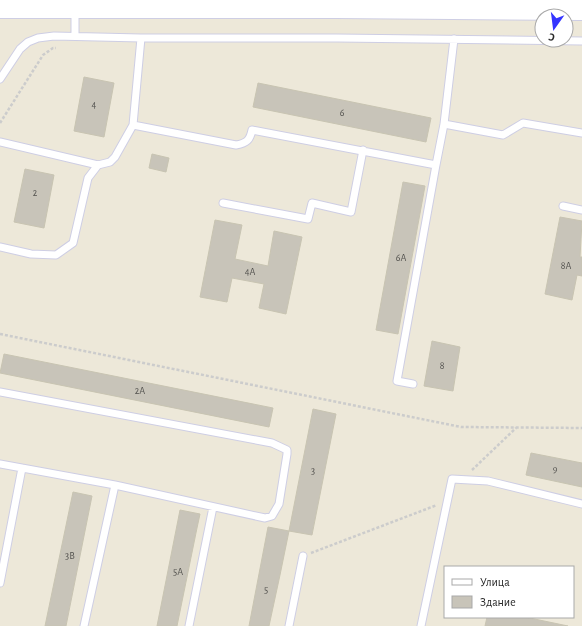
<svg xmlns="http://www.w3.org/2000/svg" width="582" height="626" font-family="'Alegreya Sans',sans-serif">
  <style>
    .building { fill: #c8c4b9; stroke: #c8c4b2 }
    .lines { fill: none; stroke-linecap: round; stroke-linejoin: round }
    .lane-casing { stroke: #cecee4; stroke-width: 9 }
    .secondary-casing { stroke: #cecee4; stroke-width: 22 }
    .path { stroke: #ccc; stroke-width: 2.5; stroke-dasharray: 3 2; stroke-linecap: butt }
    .lane { stroke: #fff; stroke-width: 7 }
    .secondary { stroke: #fff; stroke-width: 20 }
    .labels { text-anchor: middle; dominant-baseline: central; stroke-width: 3; stroke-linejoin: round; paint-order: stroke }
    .number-label { font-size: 10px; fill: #51504d }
  </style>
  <rect width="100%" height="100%" fill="#ede8d9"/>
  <path class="building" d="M84,77L114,83L104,137L74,131Z
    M258,83L431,118L426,142L253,107Z
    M152,154L169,158L166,172L149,168Z
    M25,169L54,175L44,228L14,222Z
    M403,182L425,186L398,334L376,330Z
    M560,217L582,221L580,257H582V276L577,275L572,300L545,294Z
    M215,220L242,225L235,259L268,266L274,231L302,237L286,314L259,308L264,284L232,278L227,302L200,297Z
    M432,341L460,347L453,391L424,386Z
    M4,354L273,408L269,427L0,373Z
    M313,409L336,414L312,535L289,531Z
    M531,453L582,463V487L526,475Z
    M73,492L92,496L66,626H45Z
    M180,510L200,514L197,528L177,626H157Z
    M268,527L289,531L280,575L269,626H249Z
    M487,617H525L568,626H485Z"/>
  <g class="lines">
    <defs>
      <path id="lane" d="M75,9V36
        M0,79L20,49L28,42L38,38L54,36L141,38H337L582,41
        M444,124L503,135L523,123L582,133
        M133,125L236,145C247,143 250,140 252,130L436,165L444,124L454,39
        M0,142L98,165L110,162L115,157L133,125L141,38
        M223,203L308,219L312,203L351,212L363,150
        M563,206L582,210
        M0,247L31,254L56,255L73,243L88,178L98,165
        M413,384L397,381L436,165
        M0,392L272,443L287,450V454L279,504L272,516L265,518L115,485L0,464
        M0,583L22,468
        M84,626L115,485
        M189,626L213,507
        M289,626L303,556
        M421,626L452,479L488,481L582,504"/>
      <path id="secondary" d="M0,8H336L582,10"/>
    </defs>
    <use href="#lane" class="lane-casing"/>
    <use href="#secondary" class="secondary-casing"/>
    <path class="path" d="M0,123L43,55L53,48H56
      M0,334L461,427L582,428
      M472,470L516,428
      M311,553L437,505"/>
    <use href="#lane" class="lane"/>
    <use href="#secondary" class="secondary"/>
  </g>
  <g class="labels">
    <g class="number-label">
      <text x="94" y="105">4</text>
      <text x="342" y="113">6</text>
      <text x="35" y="193">2</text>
      <text x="401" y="258">6А</text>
      <text x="566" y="266">8А</text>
      <text x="250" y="272">4А</text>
      <text x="442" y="366">8</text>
      <text x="140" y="391">2А</text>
      <text x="555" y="469">9</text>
      <text x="313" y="471">3</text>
      <text x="70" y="556">3В</text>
      <text x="178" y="572">5А</text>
      <text x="266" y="590">5</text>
    </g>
  </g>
  <rect x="444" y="566" width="130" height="52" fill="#ffffff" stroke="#a9a9a9"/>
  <rect x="452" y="579" width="20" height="6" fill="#ffffff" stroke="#a9a9a9"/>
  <text x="480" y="586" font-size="12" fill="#292929">Улица</text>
  <rect x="452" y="596" width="20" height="12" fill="#c8c4b9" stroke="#a9a9a9"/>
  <text x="480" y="606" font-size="12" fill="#292929">Здание</text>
  <g transform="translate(554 28) rotate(194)"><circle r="19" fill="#ffffff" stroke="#a9a9a9"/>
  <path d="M0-3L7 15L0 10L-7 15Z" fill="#3434ff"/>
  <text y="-6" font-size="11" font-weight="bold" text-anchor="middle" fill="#292929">С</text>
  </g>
</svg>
